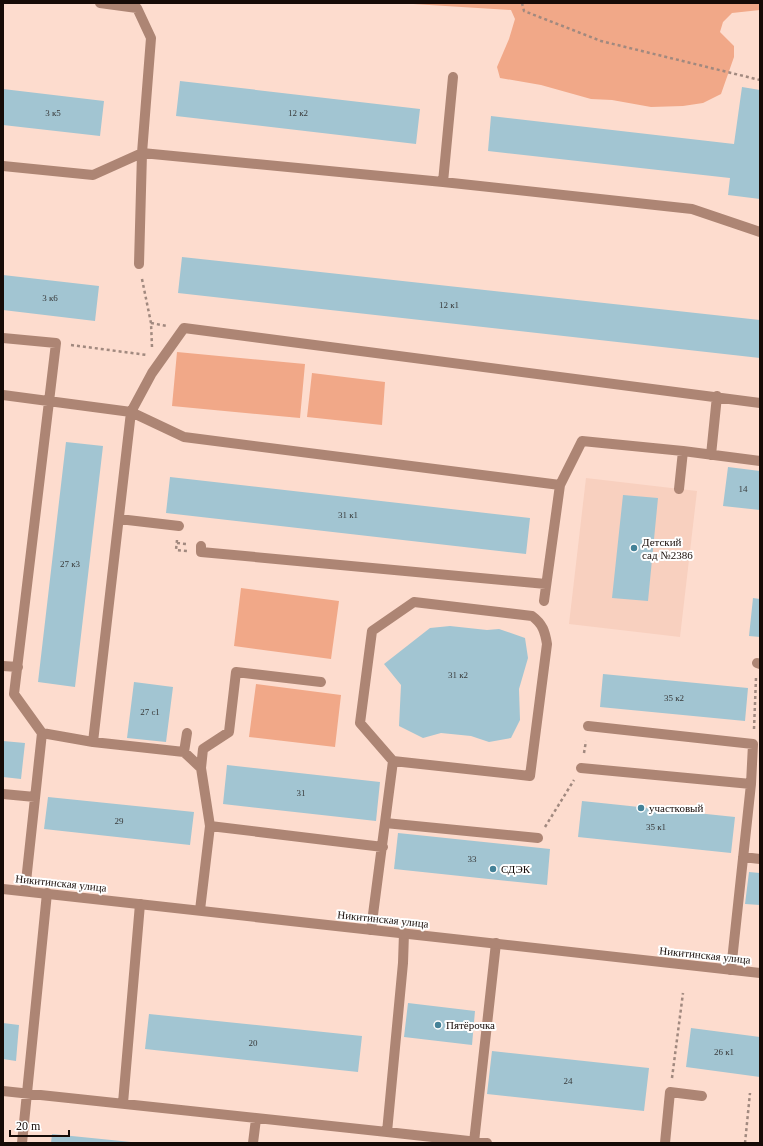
<svg xmlns="http://www.w3.org/2000/svg" width="763" height="1146" font-family="Georgia,serif">
  <style>
    .built { fill: #f8d0bf }
    .green { fill: #f1a888 }
    .building { fill: #a2c5d2 }
    .lines { fill: none; stroke-linecap: round; stroke-linejoin: round }
    .path { stroke: #a1897f; stroke-width: 2.5; stroke-dasharray: 3 3; stroke-linecap: butt }
    .service { stroke: #ad8574; stroke-width: 10 }
    .minor { stroke: #ad8574; stroke-width: 10 }
    .poi-dot { fill: #448298; stroke: #fff; stroke-width: 1.5 }
    .labels { text-anchor: middle; dominant-baseline: central; stroke-width: 4; stroke-linejoin: round; paint-order: stroke }
    .number-label { font-size: 9px; fill: #393a3a }
    .poi-label { font-size: 11px; fill: #160b07; stroke: #fff; text-anchor: start }
    .street-label { font-size: 11px; fill: #160b07; stroke: #fff }
  </style>
  <rect width="100%" height="100%" fill="#fddcce"/>
  <path class="built" d="M586,478L697,491L680,637L569,624Z"/>
  <path class="green" d="M397,3H760V10L732,13L723,22L720,32L734,46V57L721,94L703,103L683,106L651,107L612,100L591,99L541,85L500,78L497,67L509,39L515,19L511,10Z
    M177,352L305,364L300,418L172,406Z
    M312,373L385,382L382,425L307,417Z
    M241,588L339,601L331,659L234,646Z
    M256,684L341,695L335,747L249,737Z"/>
  <path class="building" d="M180,81L420,109L416,144L176,116Z
    M742,87L760,90V199L728,195L730,178L488,151L491,116L734,144Z
    M3,89L104,101L100,136L3,125Z
    M182,257L760,320V358L178,293Z
    M3,275L99,286L95,321L3,310Z
    M66,442L103,446L75,687L38,682Z
    M728,467L760,471V510L723,506Z
    M170,477L530,518L526,554L166,513Z
    M623,495L658,498L648,601L612,598Z
    M753,598L760,599V637L749,636Z
    M450,626L487,630L499,629L525,638L528,658L519,689L520,720L511,738L489,742L471,736L441,733L423,738L399,726L401,685L384,664L430,628Z
    M603,674L748,688L745,721L600,707Z
    M134,682L173,687L166,742L127,738Z
    M3,741L25,743L21,779L3,777Z
    M227,765L380,782L376,821L223,804Z
    M48,797L194,812L190,845L44,829Z
    M582,801L735,817L731,853L578,837Z
    M398,833L550,849L547,885L394,869Z
    M749,872L760,873V905L745,904Z
    M408,1003L475,1011L472,1045L404,1037Z
    M149,1014L362,1036L358,1072L145,1049Z
    M3,1023L19,1025L16,1061L3,1059Z
    M691,1028L760,1037V1077L686,1067Z
    M492,1051L649,1068L644,1111L487,1094Z
    M52,1134L131,1142V1143H51Z"/>
  <g class="lines">
    <path class="path" d="M522,3L524,11L601,41L760,80
      M142,279L151,323L152,347
      M151,323L167,326
      M71,345L147,355
      M177,540L176,550L187,551
      M177,543L186,544
      M754,729L756,678
      M584,753L586,741
      M545,827L574,780
      M672,1078L683,993
      M745,1143L750,1093"/>
    <path class="service" d="M3,166L93,175L142,153L151,38L137,8L100,3
      M443,182L453,77
      M139,264L142,153L443,182L692,209L760,232
      M3,338L56,343L14,694L42,733L25,891
      M3,395L131,412L93,742
      M683,451L760,461
      M711,455L717,396
      M560,485L582,441L683,451L679,489
      M119,519L179,526
      M201,546V552L546,584
      M544,601L560,485L184,437L131,412L152,373L184,328L760,403
      M757,663L760,664
      M3,666L18,667
      M588,726L753,744L751,784
      M42,733L93,742L184,752L201,768
      M184,752L187,733
      M581,768L751,784L731,970
      M3,794L35,797
      M385,823L538,838
      M210,826L383,847
      M743,857L760,859
      M200,910L210,826L201,768L203,749L229,732L236,672L321,682
      M371,930L393,761L360,723L372,631L414,602L532,616C543,624 545,632 547,644L530,776L393,761
      M3,1091L387,1132L403,963L404,933
      M123,1103L140,904
      M387,1132L487,1143
      M474,1142L496,943
      M22,1143L47,893
      M253,1143L256,1119
      M665,1143L670,1092L702,1096"/>
    <path class="minor" d="M3,889L760,973"/>
  </g>
  <g class="poi-dot">
    <circle cx="634" cy="548" r="4"/>
    <circle cx="641" cy="808" r="4"/>
    <circle cx="493" cy="869" r="4"/>
    <circle cx="438" cy="1025" r="4"/>
  </g>
  <g class="labels">
    <g class="number-label">
      <text x="53" y="113">3 к5</text>
      <text x="298" y="113">12 к2</text>
      <text x="50" y="298">3 к6</text>
      <text x="449" y="305">12 к1</text>
      <text x="743" y="489">14</text>
      <text x="348" y="515">31 к1</text>
      <text x="70" y="564">27 к3</text>
      <text x="458" y="675">31 к2</text>
      <text x="674" y="698">35 к2</text>
      <text x="150" y="712">27 c1</text>
      <text x="301" y="793">31</text>
      <text x="119" y="821">29</text>
      <text x="656" y="827">35 к1</text>
      <text x="472" y="859">33</text>
      <text x="253" y="1043">20</text>
      <text x="724" y="1052">26 к1</text>
      <text x="568" y="1081">24</text>
    </g>
    <g class="poi-label">
      <text x="642" y="542">Детский<tspan x="642" dy="13">сад №2386</tspan></text>
      <text x="649" y="808">участковый</text>
      <text x="501" y="869">СДЭК</text>
      <text x="446" y="1025">Пятёрочка</text>
    </g>
    <g class="street-label">
      <text transform="translate(61 883) rotate(6)">Никитинская улица</text>
      <text transform="translate(383 919) rotate(6)">Никитинская улица</text>
      <text transform="translate(705 955) rotate(6)">Никитинская улица</text>
    </g>
  </g>
  <rect width="763" height="1146" fill="none" stroke="#160b07" stroke-width="8"/>
  <path d="M10 1130v6h59v-6" fill="none" stroke="#160b07" stroke-width="2"/>
  <text x="16" y="1130" font-size="12" fill="#160b07" stroke="#ffffff" stroke-width="3" paint-order="stroke">20 m</text>
</svg>
